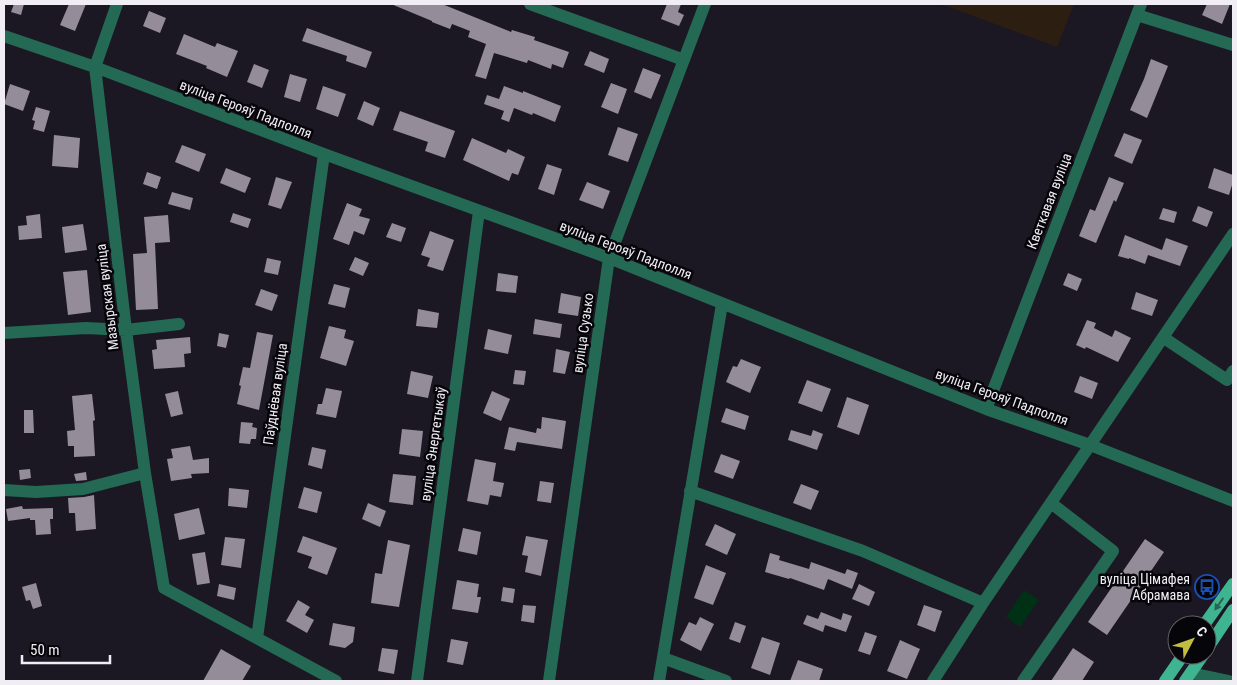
<svg xmlns="http://www.w3.org/2000/svg" width="1237" height="685" font-family="'Roboto Condensed',sans-serif">
  <style>
    .industrial { fill: #2c1f12 }
    .green { fill: #003015 }
    .building { fill: #948c99 }
    .lines { fill: none; stroke-linecap: round; stroke-linejoin: round }
    .minor { stroke: #246954; stroke-width: 12 }
    .major { stroke: #3fb491; stroke-width: 12 }
    .oneway { fill: #256554 }
    .labels { text-anchor: middle; dominant-baseline: central; stroke-width: 5; stroke-linejoin: round; paint-order: stroke }
    .street-label { font-size: 14px; fill: #f0edf5; stroke: #060509 }
    .poi-label { font-size: 14px; fill: #f0edf5; stroke: #060509; text-anchor: end }
  </style>
  <rect width="100%" height="100%" fill="#1c1823"/>
  <path class="industrial" d="M941,4H1074L1057,47Z"/>
  <path class="green" d="M1024,590L1039,600L1020,627L1006,617Z"/>
  <path class="building" d="M14,4H24L21,15L11,12Z
    M69,4H86L75,31L60,25Z
    M391,4H442L511,32L512,30L535,37L534,40L569,52L563,68L552,64L551,69L528,60L527,63L494,53L486,79L475,76L486,44L468,37L470,31L452,24L450,29L432,22V21Z
    M667,4H681L678,12L684,15L679,26L661,19Z
    M1207,4H1230L1222,24L1202,15Z
    M149,11L166,18L160,33L143,26Z
    M307,28L372,52L366,68L346,61L347,56L302,41Z
    M184,34L215,47L217,43L238,51L227,77L206,68L207,66L176,54Z
    M590,51L609,59L604,73L584,65Z
    M1151,59L1168,66L1147,118L1130,110L1144,79Z
    M254,64L269,70L262,88L247,82Z
    M643,68L661,75L651,99L634,92Z
    M290,74L307,79L300,102L284,97Z
    M611,83L627,89L618,114L601,107Z
    M10,84L30,91L23,111L4,104Z
    M323,86L346,94L338,117L316,109Z
    M504,86L523,93V91L561,106L555,122L533,113L532,115L514,108L509,122L501,119L504,111L484,104L487,95L499,99Z
    M364,101L380,108L373,126L357,119Z
    M36,107L50,111L44,132L33,129L35,121L32,120Z
    M400,111L455,131L445,158L425,151L428,142L393,130Z
    M618,127L638,134L628,162L608,155Z
    M1124,133L1142,140L1132,164L1114,156Z
    M54,135L80,138L78,168L52,166Z
    M472,138L506,153L508,149L525,157L518,175L512,173L509,181L463,160Z
    M182,145L206,154L199,172L175,162Z
    M547,164L562,169L554,195L538,189Z
    M226,168L251,178L245,193L220,183Z
    M1214,168L1233,175V182L1229,195L1208,188Z
    M147,172L161,177L157,189L143,184Z
    M276,177L292,182L281,209L268,205Z
    M1109,177L1124,183L1116,202L1114,200L1096,243L1079,236L1090,209L1095,211Z
    M587,182L610,191L603,209L579,200Z
    M172,192L193,198L190,210L168,204Z
    M347,203L362,209L359,216L370,219L364,235L354,231L349,245L333,239Z
    M1198,206L1213,212L1207,227L1192,221Z
    M1163,208L1177,212L1174,223L1159,219Z
    M233,213L251,219L248,228L230,222Z
    M40,214L42,238L19,240L18,226L27,225L26,216Z
    M168,215L170,242L155,243L158,309L136,310L133,254L147,253L144,217Z
    M392,223L406,228L401,242L386,237Z
    M83,224L87,250L65,253L62,227Z
    M430,231L454,240L443,271L427,266L430,258L421,255Z
    M1125,235L1162,250L1166,238L1188,246L1180,266L1148,255L1145,264L1129,258V259L1118,256Z
    M355,257L369,263L363,276L349,270Z
    M267,258L281,261L278,275L264,272Z
    M87,270L91,312L68,315L63,272Z
    M498,273L518,276L516,293L496,291Z
    M1068,273L1082,279L1077,291L1063,285Z
    M334,284L350,288L345,308L328,304Z
    M261,289L278,295L272,311L255,305Z
    M1136,292L1158,300L1152,316L1131,309Z
    M561,293L581,297L578,316L558,313Z
    M418,309L439,313L437,328L416,326Z
    M535,319L562,324L560,338L533,334Z
    M1087,320L1096,323L1094,328L1112,337L1115,330L1131,338L1118,362L1086,347L1085,349L1076,345Z
    M329,326L346,330L344,338L354,341L346,366L320,358Z
    M488,329L512,335L508,354L484,349Z
    M257,332L273,335L259,410L237,404L241,386L239,385L243,367L250,368Z
    M219,333L229,335L226,348L217,346Z
    M190,337L191,353L184,354L185,367L154,369L152,350L157,349L156,340Z
    M556,349L570,352L565,374L553,372Z
    M741,359L761,367L750,393L726,382L733,366L737,367Z
    M515,370L526,371L524,385L513,384Z
    M411,371L433,376L428,398L407,394Z
    M1080,376L1098,383L1092,399L1074,392Z
    M807,380L831,389L822,412L798,403Z
    M326,388L342,391L336,418L316,414L318,404H322Z
    M178,391L183,414L171,417L165,394Z
    M492,391L510,399L501,421L483,413Z
    M92,394L95,420L93,421L95,456L74,457V446H68L67,431L75,430L72,396Z
    M847,397L869,405L859,435L837,427Z
    M726,408L749,416L745,430L721,422Z
    M24,410H33L34,433H24Z
    M542,417L566,421L562,449L517,442L515,451L504,449L509,427L536,433L537,428L541,429Z
    M241,422L253,423L252,427L257,428L256,439H251L250,444L239,443Z
    M402,429L423,431L420,457L399,454Z
    M791,430L811,436L813,430L823,434L817,450L788,440Z
    M190,446L193,460L209,458V473L191,474L192,478L171,481L167,459L173,458L171,449Z
    M312,447L326,450L322,469L308,465Z
    M721,454L740,461L733,479L714,472Z
    M475,459L496,463L493,481L504,483L501,497L490,495L488,505L467,501Z
    M30,469L31,478L20,480L19,470Z
    M86,472L87,480L76,481L74,474Z
    M393,474L416,476L413,505L389,502Z
    M540,481L554,483L551,503L537,501Z
    M801,484L819,491L811,510L793,503Z
    M304,487L322,492L317,513L298,508Z
    M229,488L249,490L247,508L228,506Z
    M94,495L96,529L76,531L75,513H69L68,498L84,497Z
    M368,503L386,511L380,527L362,519Z
    M22,506L23,509L53,508V519H50L51,534L36,535L35,520H30V518L8,521L6,509Z
    M199,508L205,534L179,540L174,514Z
    M715,524L736,534L727,555L705,545Z
    M463,528L481,532L477,555L458,551Z
    M303,536L337,548L327,575L308,568L312,557L297,552Z
    M526,536L548,540L541,576L525,572L528,556L522,555Z
    M225,537L245,539L241,568L221,565Z
    M1145,539L1164,552L1107,635L1088,622Z
    M388,540L410,545L399,607L371,603L375,573L382,574Z
    M205,552L210,583L197,585L192,554Z
    M770,553L780,556L779,560L809,569L811,562L845,574L847,569L858,573L852,589L828,579L824,590L790,578L789,579L765,572Z
    M706,565L726,573L713,605L694,598Z
    M457,580L479,584L477,597H481L478,613L452,609Z
    M36,583L42,606L33,609L30,600L26,601L22,587Z
    M219,584L236,588L234,600L217,596Z
    M859,584L875,592L869,606L852,599Z
    M503,587L515,589L513,603L501,601Z
    M298,600L310,607L305,615L314,620L307,633L286,621Z
    M523,605L536,606L534,623L521,621Z
    M924,605L942,611L935,632L917,625Z
    M821,612L841,620L843,613L852,616L846,632L825,625L823,632L803,624L807,615L818,619Z
    M700,617L714,624L701,651L680,640L689,622L696,625Z
    M735,622L746,626L740,643L729,639Z
    M333,623L355,627L353,642L345,648L329,645Z
    M865,632L877,636L870,655L858,651Z
    M762,637L780,643L770,675L751,668Z
    M451,639L468,642L463,665L447,662Z
    M900,640L920,649L907,679L887,671Z
    M382,648L398,650L394,674L378,671Z
    M1073,648L1094,662L1082,681H1051Z
    M221,649L251,666L242,681H203Z
    M798,660L823,669L819,681H790Z"/>
  <g class="lines">
    <path class="minor" d="M117,4L95,67L126,330L145,473L164,588L336,681
      M530,4L684,60
      M1137,15L1233,45
      M4,36L95,67L324,154L609,258L986,409L1090,445L1233,501
      M4,333L86,328L126,330L179,324
      M1164,338L1227,380L1233,371
      M986,409L1141,4
      M4,490L36,492L83,489L145,473
      M690,491L863,551L983,603
      M257,638L324,154
      M663,658L726,681
      M1191,673L1229,681
      M417,681L479,211
      M549,681L609,258L705,4
      M659,681L722,304
      M933,681L983,603L1233,234
      M1023,681L1113,551L1051,503"/>
    <path class="major" d="M1204,625L1233,584
      M1207,649L1233,610
      M1165,681L1183,655
      M1185,681L1203,655"/>
  </g>
  <defs><path id="oneway-solid" d="M-6-.8H1V-3.2L6.5 0L1 3.2V.8H-6Z" transform="scale(1.25)"/></defs>
  <use class="oneway" href="#oneway-solid" transform="translate(1219 604) rotate(125)"/>
  <defs>
    <symbol id="bus-ring" viewBox="-11 -11 22 22"><circle r="9.5" fill="#060509" stroke="#1a4fb4" stroke-width="1.5"/><path d="M-5-6H5V4H4V6H2V4H-2V6H-4V4H-5ZM-3.5-4V0h7V-4ZM-3.5 1.2v1.5H-2V1.2ZM2 1.2v1.5H3.5V1.2Z" fill="#1a4fb4"/></symbol>
  </defs>
  <g fill-rule="evenodd">
    <use href="#bus-ring" x="1193" y="573" width="28" height="28"/>
  </g>
  <g class="labels">
    <g class="street-label">
      <text transform="translate(246 109) rotate(21)">вуліца Герояў Падполля</text>
      <text transform="translate(1049 201) rotate(-69)">Кветкавая вуліца</text>
      <text transform="translate(626 250) rotate(21)">вуліца Герояў Падполля</text>
      <text transform="translate(107 297) rotate(-97)">Мазырская вуліца</text>
      <text transform="translate(583 333) rotate(-82)">вуліца Сузько</text>
      <text transform="translate(275 394) rotate(-82)">Паўднёвая вуліца</text>
      <text transform="translate(1002 397) rotate(20)">вуліца Герояў Падполля</text>
      <text transform="translate(433 444) rotate(-82)">вуліца Энергетыкаў</text>
    </g>
    <g class="poi-label">
      <text x="1190" y="579">вуліца Цімафея<tspan x="1190" dy="16">Абрамава</tspan></text>
    </g>
  </g>
  <rect width="1237" height="685" fill="none" stroke="#f0edf5" stroke-width="10"/>
  <g transform="translate(1192 640) rotate(49)"><circle r="24" fill="#060509" stroke="#646267"/>
  <path d="M0-4L9 19L0 12L-9 19Z" fill="#c1bd40"/>
  <text y="-8" font-size="14" font-weight="bold" text-anchor="middle" fill="#f0edf5">С</text>
  </g>
  <path d="M22 655v8h88v-8" fill="none" stroke="#f0edf5" stroke-width="2.5"/>
  <text x="30" y="655" font-size="15" fill="#f0edf5" stroke="#060509" stroke-width="4" paint-order="stroke">50 m</text>
</svg>
